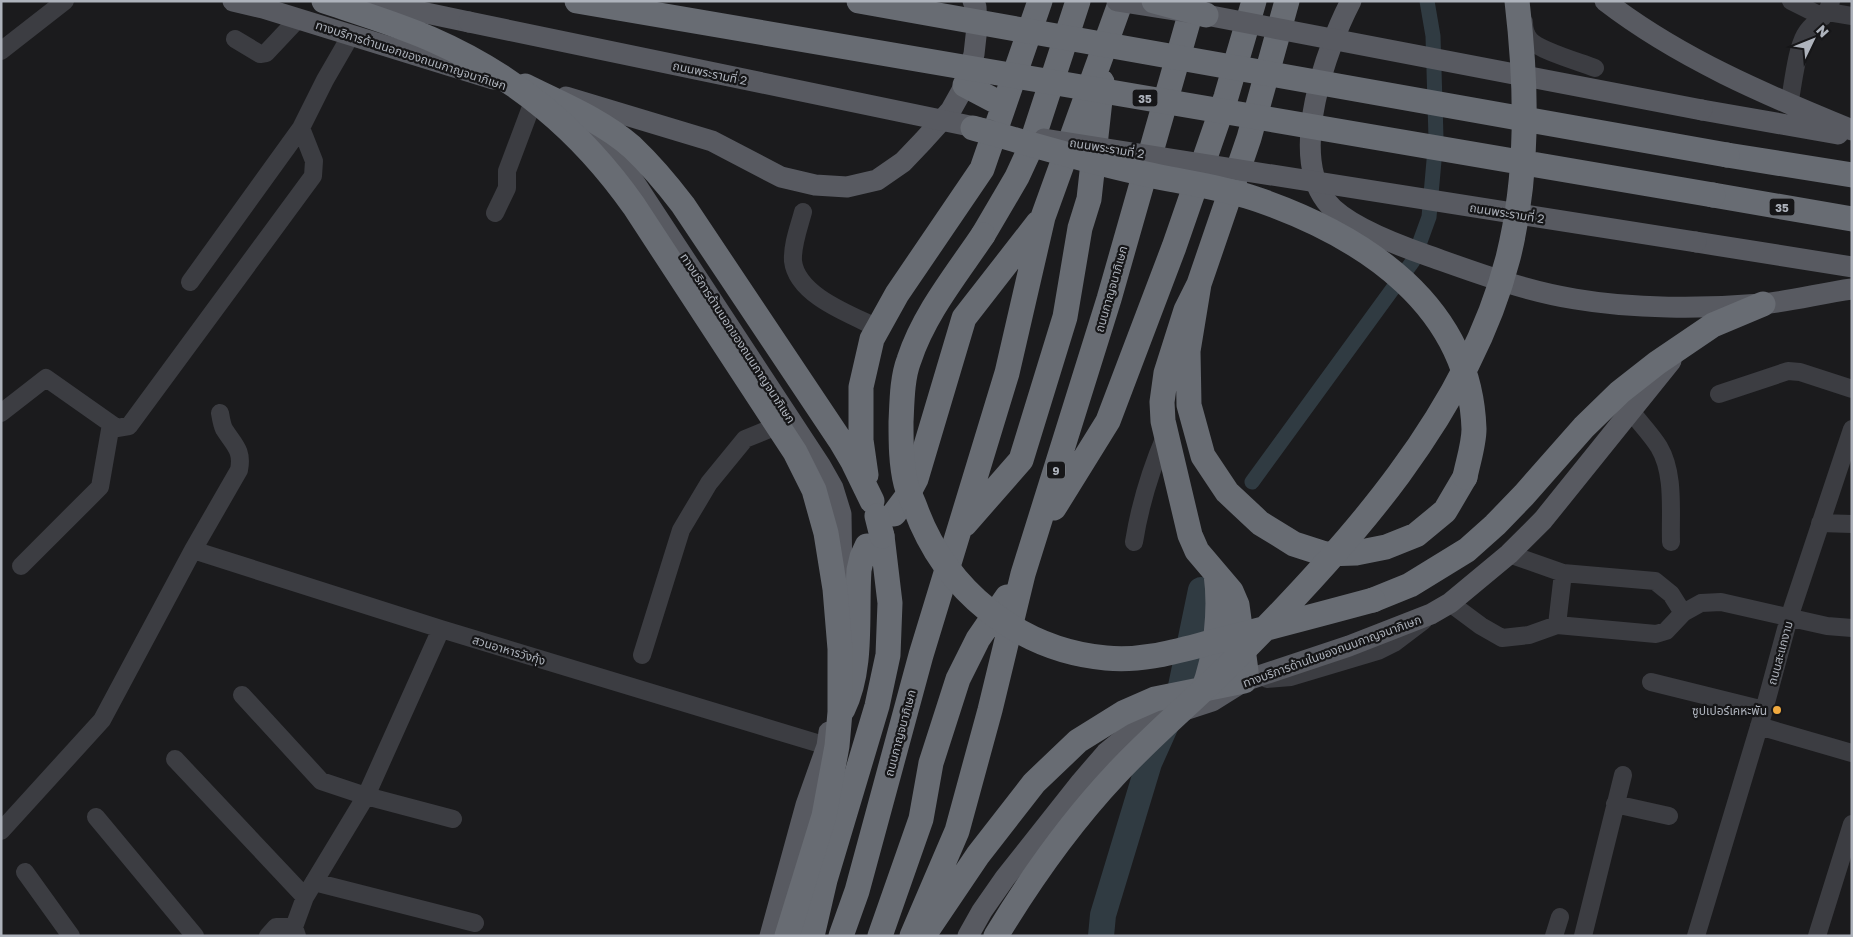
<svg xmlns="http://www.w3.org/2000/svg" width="1853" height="937" font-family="'Golos Text','Noto Sans Thai',sans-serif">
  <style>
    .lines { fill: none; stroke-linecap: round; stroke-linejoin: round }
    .canal { stroke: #303b42; stroke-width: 15 }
    .river { stroke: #303b42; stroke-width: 26 }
    .minor { stroke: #3c3d42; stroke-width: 18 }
    .major { stroke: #585a61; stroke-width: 21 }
    .highway { stroke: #686c73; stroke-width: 25 }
    .major-bridge { stroke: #585a61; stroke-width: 21 }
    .highway-bridge { stroke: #686c73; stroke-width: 25 }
    .poi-dot { fill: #f1aa3f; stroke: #161618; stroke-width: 2 }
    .labels { text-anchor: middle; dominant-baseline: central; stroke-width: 4.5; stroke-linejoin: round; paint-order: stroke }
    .shield { fill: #161618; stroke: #80848b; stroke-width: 1 }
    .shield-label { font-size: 11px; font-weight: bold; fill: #aeb3bc }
    .street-label { font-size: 12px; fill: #aeb3bc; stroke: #161618 }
    .poi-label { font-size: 12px; fill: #aeb3bc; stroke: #161618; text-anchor: end }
  </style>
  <rect width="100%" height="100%" fill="#1b1b1d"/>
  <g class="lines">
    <path class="canal" d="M1252,482L1413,261L1429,217L1436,138L1433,36L1427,1"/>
    <path class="river" d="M1101,936L1103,915L1149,763L1179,696L1201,590"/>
    <path class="minor" d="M1791,1L1823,17
      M1828,12L1852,16
      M1524,22C1524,29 1525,34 1530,40C1540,51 1580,62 1595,68
      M235,39L260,54L266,53L298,19
      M1,51L65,1
      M1789,105C1793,86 1796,51 1805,35C1814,19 1825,22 1831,1
      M803,212C799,227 792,245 793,261C797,296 852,315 878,328
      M495,213L507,188V171L534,99
      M190,282L301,128L325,80L351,35
      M1719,394L1788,371L1800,372L1852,389
      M1630,410C1639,422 1651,434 1659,447C1675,474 1670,512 1671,542
      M1,413L46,378L117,428L129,426L313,176L314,161L301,128
      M1820,523L1852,524
      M1134,542C1140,504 1151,469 1166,434
      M193,550L441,629L827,746
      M1509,554L1563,573L1655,581L1671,594L1683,613
      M21,566L100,487L111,424
      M1450,603L1481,626L1502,638L1529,635L1557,625L1656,634L1666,631L1683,613L1701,603L1721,602L1827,626L1852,628
      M1557,625L1563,573
      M642,655L681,530L709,483L745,439L787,422
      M1267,679L1291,677L1378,651L1394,643L1423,621
      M1651,682L1764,710
      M242,695L321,781L366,796L453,819
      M1759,726L1852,753
      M175,759L305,897
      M1615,804L1669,816
      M96,817L195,936
      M1,831L102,720L193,550L239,470C243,450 234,445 224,429C222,425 221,419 220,413
      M25,872L71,936
      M314,882L475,923
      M268,936L276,927H294
      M297,936L294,927L305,897L366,796L441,629
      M1554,936L1560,917
      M1583,936L1623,775
      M1696,936L1764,710L1789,618L1852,429
      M1817,936L1852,824"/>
    <path class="major" d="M233,1L263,8L493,79
      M369,1L469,22
      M1351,1C1326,49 1289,153 1326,201C1345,226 1400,246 1429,256C1477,273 1525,291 1575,299C1633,309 1703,309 1762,304C1792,301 1822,293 1852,289
      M1605,1C1679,58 1766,95 1852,130
      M566,97L712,141L781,177L815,185L847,187L877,180L903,162L923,141L951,110L965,85L974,54L977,27L976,7L973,1
      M1702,110L1838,134
      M571,121L608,149L629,174L820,465L833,488L841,514L842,582
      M1696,242L1852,267
      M770,936L806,805L827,746L829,732
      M968,936L982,911L1005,878L1081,782L1106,753L1133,731L1157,719L1212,701L1244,681L1349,646L1431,614L1450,603L1509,554L1543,520L1671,361"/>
    <path class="highway" d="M1287,1L1249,138L1199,284L1188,351L1189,405L1203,456L1227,492L1260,523L1294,544L1325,554L1356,553L1386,547L1416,535L1445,511L1465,477
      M965,85L1003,105
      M525,86C561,104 601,120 632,147C651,165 667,184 683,205L840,440L853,462L872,501
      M1727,155L1852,175
      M1713,195L1852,219
      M983,235L1017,177L1029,151L1078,1
      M866,475L861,440V387L872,339L897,294L982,169L1040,1
      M1054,508L1108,421L1174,247L1226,97L1254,1
      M894,514L906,498L916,479L964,318L1038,223
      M965,524L1021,460L1065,317L1080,228L1089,199L1102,82
      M1373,600L1410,585L1467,550L1495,525L1524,495L1584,427L1620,392L1657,363L1713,325L1763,304
      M1203,690C1216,657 1221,609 1216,574
      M843,709C863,668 856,615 859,570L862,557L867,546
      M926,932L978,855L1034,783L1078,741L1123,713L1155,699L1244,681L1246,671L1237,605L1231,591L1197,551L1190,535L1163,421L1162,402L1166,373L1186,310L1199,284
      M812,936L825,880L877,706L888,655L890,603L882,536
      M841,936L857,891L921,655L1007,373L1043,217L1121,1
      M880,936L921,819L931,763L958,679L978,639L1007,597
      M912,936L957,831L990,710L1023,574L1109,299L1194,1"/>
    <path class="major-bridge" d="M1117,1L1206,15L1702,110
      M469,22L989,130
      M1044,139L1696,242"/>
    <path class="highway-bridge" d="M324,1C360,13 396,24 431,39C516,76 581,131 634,206L795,452L814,490L826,533L835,589L840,649V712L837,746L824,816L787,936
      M577,1L1713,195
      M859,1L1727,155
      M1154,1L1206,15
      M973,128C1028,143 1082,160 1137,172C1177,182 1220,186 1259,200C1365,237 1470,306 1474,429C1474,444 1468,462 1465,477
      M983,235C956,275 924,314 909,360C902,378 902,402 901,422C901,442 901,464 906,484C908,492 912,499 915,507C945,590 1018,650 1106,658C1144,662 1180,650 1216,641C1269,628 1321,614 1373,600
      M877,516L882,536
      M996,936C1031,878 1070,823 1116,774C1154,733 1198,697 1237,657C1348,546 1468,413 1508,258C1529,174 1527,86 1517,1"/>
  </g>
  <circle class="poi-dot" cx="1777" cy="710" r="5"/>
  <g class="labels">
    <g class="shield">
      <rect x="1132.5" y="89.5" width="25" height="17" rx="4"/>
      <rect x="1769.5" y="198.5" width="25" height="17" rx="4"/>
      <rect x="1047" y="461.5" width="18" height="17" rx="4"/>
    </g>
    <g class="shield-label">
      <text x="1145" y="98">35</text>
      <text x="1782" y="207">35</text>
      <text x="1056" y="470">9</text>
    </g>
    <g class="street-label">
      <text transform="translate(411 55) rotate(18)">ทางบริการด้านนอกของถนนกาญจนาภิเษก</text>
      <text transform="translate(710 73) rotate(12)">ถนนพระรามที่ 2</text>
      <text transform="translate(1107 148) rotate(9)">ถนนพระรามที่ 2</text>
      <text transform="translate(1507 213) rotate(9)">ถนนพระรามที่ 2</text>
      <text transform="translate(1111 289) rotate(-74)">ถนนกาญจนาภิเษก</text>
      <text transform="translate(738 338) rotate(57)">ทางบริการด้านนอกของถนนกาญจนาภิเษก</text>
      <text transform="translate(509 650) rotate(17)">สวนอาหารวังกุ้ง</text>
      <text transform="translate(1332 651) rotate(-20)">ทางบริการด้านในของถนนกาญจนาภิเษก</text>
      <text transform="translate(1780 653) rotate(-75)">ถนนสะแกงาม</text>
      <text transform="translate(900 733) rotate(-75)">ถนนกาญจนาภิเษก</text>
    </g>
    <g class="poi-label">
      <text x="1767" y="710">ซูปเปอร์เคหะพัน</text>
    </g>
  </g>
  <rect width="1853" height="937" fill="none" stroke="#aeb3bc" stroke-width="5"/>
  <g transform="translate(1813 40) rotate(47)" stroke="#161618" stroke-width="4" paint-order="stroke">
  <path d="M0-4L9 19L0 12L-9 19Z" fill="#aeb3bc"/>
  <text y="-8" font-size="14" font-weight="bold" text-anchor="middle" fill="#aeb3bc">N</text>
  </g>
</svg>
